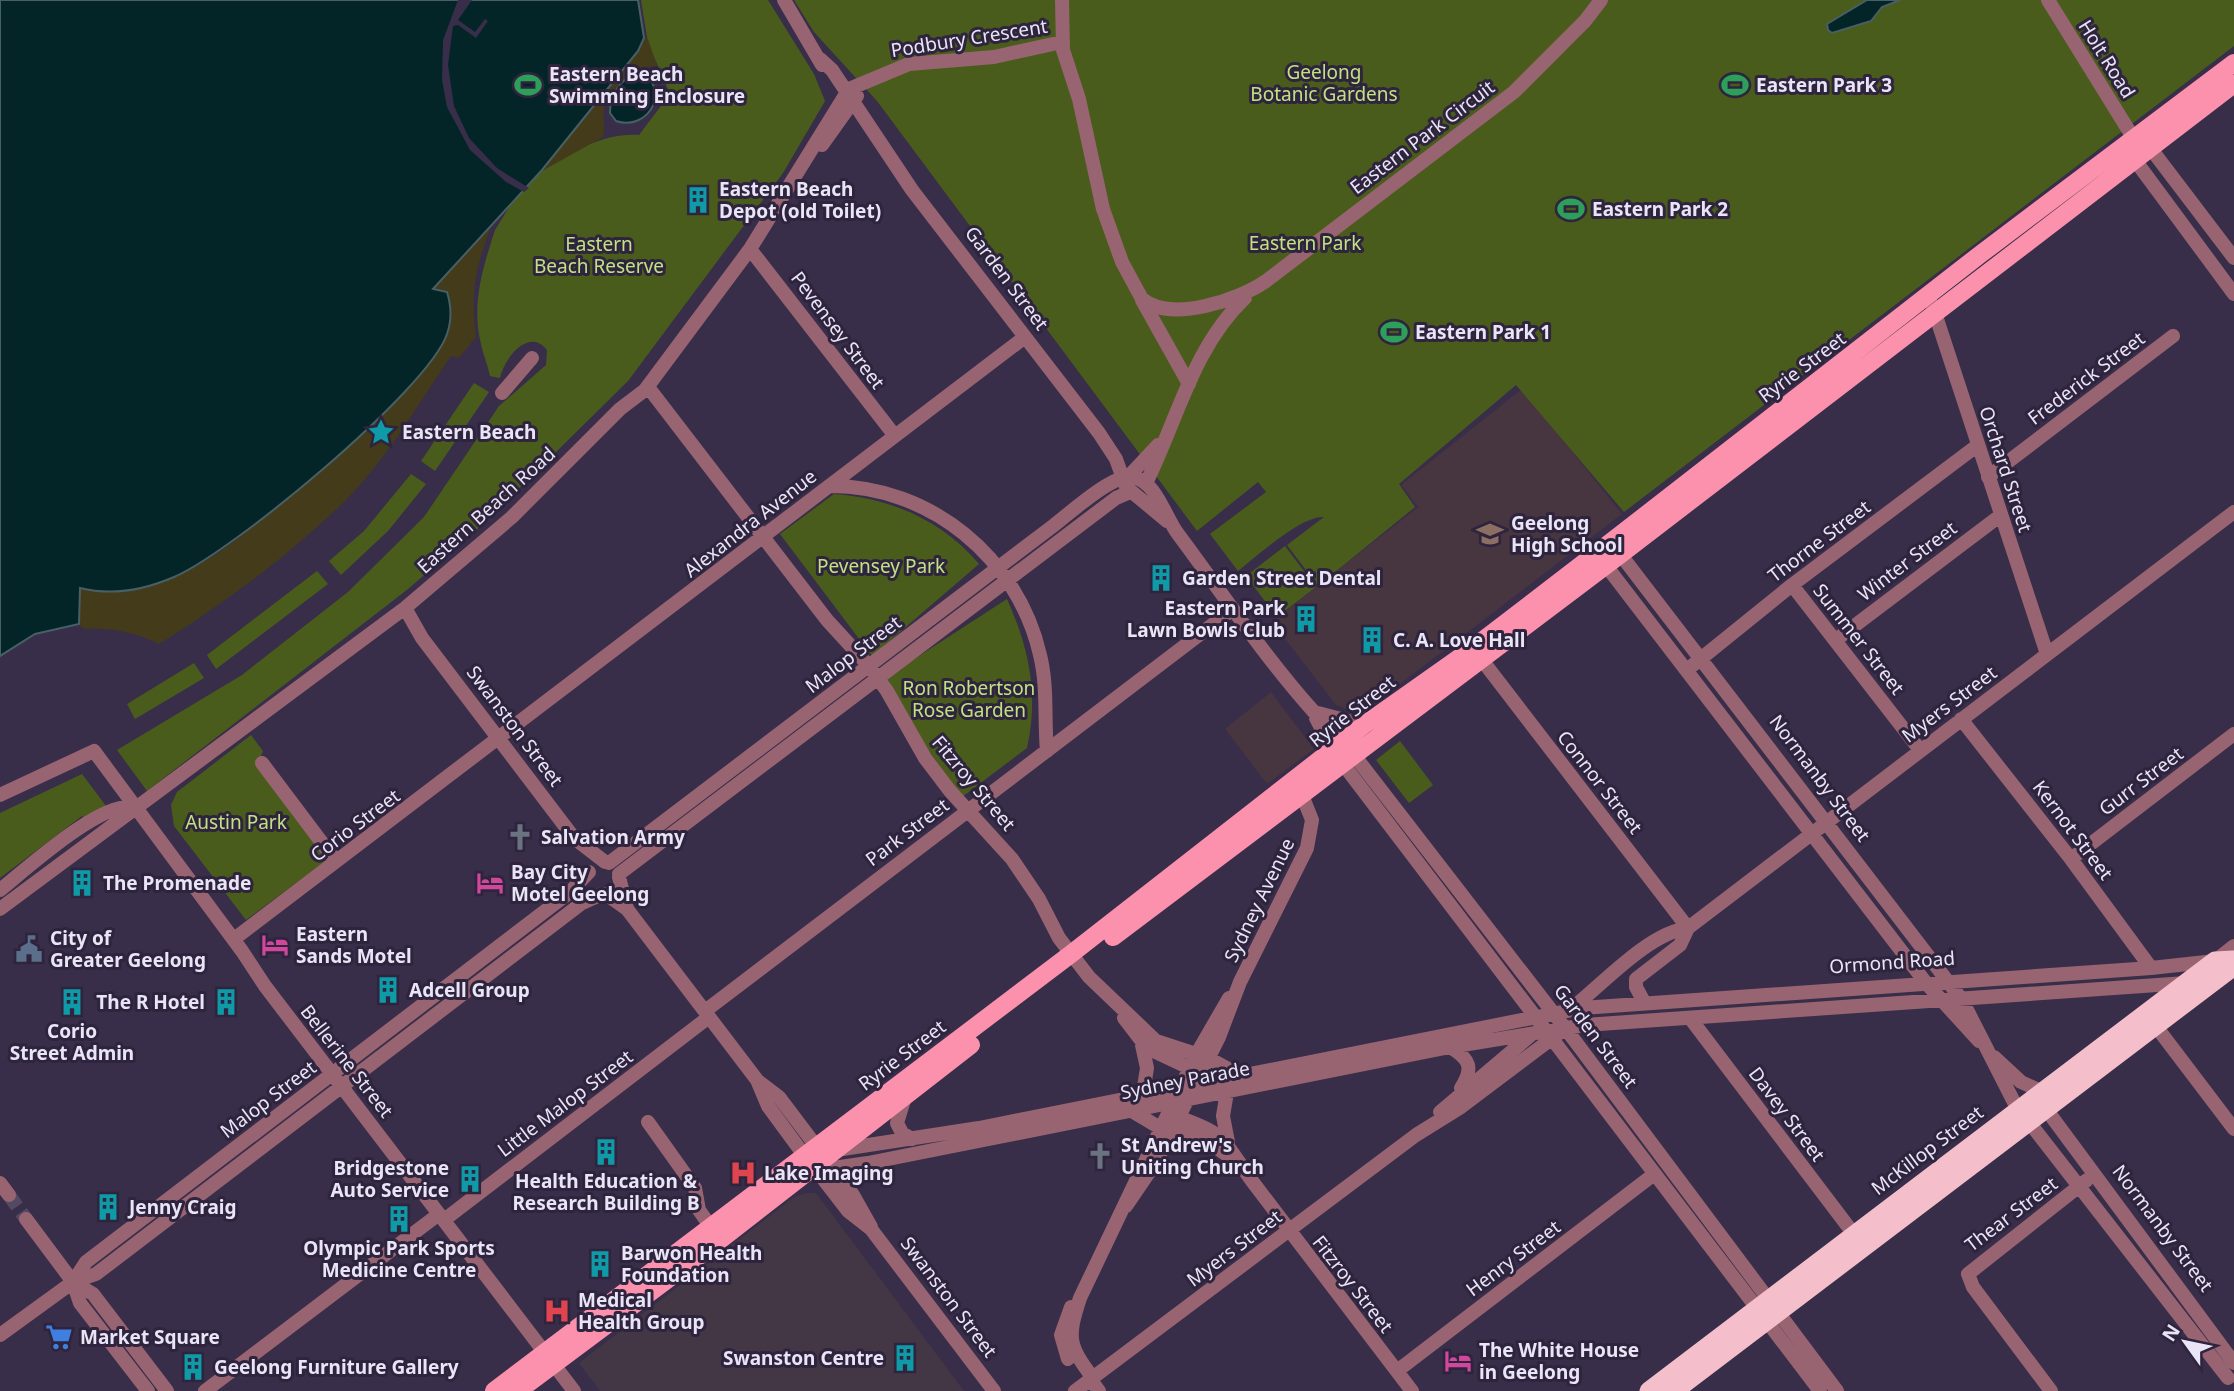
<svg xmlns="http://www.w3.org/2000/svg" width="2234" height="1391" font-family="'Noto Sans',sans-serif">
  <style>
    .education { fill: #473540 }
    .medical { fill: #433645 }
    .green { fill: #4a5c1c }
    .sand { fill: #443b1b }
    .water { fill: #032527; stroke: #485f65; stroke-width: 2 }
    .pier { fill: #382e49 }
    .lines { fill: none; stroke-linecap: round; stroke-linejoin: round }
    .minor-tunnel { stroke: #534963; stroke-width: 14; stroke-dasharray: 14 7; stroke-linecap: butt }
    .minor { stroke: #996471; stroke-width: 14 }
    .major { stroke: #fc91ad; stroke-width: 18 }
    .highway { stroke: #f4bfcb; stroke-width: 19 }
    .labels { text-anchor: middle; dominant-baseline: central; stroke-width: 6; stroke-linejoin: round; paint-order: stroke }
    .street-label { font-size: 19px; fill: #eae5f6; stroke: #2e243e }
    .park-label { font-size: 19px; fill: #c2e182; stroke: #2e243e }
    .poi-label { font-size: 19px; font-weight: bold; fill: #eae5f6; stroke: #2e243e; text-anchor: start }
  </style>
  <rect width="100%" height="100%" fill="#382e49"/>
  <path class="education" d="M1522,389L1622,514L1374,704L1351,711L1336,705L1272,622L1418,507L1401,485Z
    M1271,692L1314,749L1267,784L1225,729Z"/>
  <path class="medical" d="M806,1193H816L964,1391H600L579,1363L794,1197Z"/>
  <path class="green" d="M638,0L644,38L542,171C572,152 602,133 639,135L670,94L648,43L641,0H768L814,74L825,101L783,173L628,381L483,524L408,589L147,791L117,750L242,675L348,592L424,517L499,406L546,365L547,350C529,327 504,358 500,378L490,376C488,365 483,355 481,344C471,305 483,267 495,230Z
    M794,0H2234V46L1624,512L1516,385L1399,484L1415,507L1318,586L1287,545L1324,517C1302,515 1257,556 1238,571L1210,534L1266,492L1258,482L1197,531L877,101L814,32Z
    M474,383L489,392L435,471L421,461Z
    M411,474L426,484L388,531L341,575L329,561L364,531Z
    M834,494C890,498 942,520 979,564L872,656L780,534Z
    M1285,546L1316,587L1277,617L1246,576Z
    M317,571L328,584L216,669L207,655Z
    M1007,599C1029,648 1039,694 1027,748L962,797L915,732L885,678Z
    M194,663L204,678L135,719L127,704Z
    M251,735L263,751L261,756L327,860L246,920L174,826L171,805L177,792Z
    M1400,741L1433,785L1409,803L1376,760Z
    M82,774L106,806L86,820L82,816L0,878V813Z"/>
  <path class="sand" d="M644,38L648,39L657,66C637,65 609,87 604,109C602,119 606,128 603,137L542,171L562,142L638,51Z
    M493,221C476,268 470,287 476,337L459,358L451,356C418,404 387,459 346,500C290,555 225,603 159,644C138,633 108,627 84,629L79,624L80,588C112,596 144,590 174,577C214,561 250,529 283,501C343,451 404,401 447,334L432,290Z"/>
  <path class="water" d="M0,0H638L644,38L638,51L542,170L433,289L447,292C451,305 452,320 447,334C428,390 231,553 174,577C144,590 112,596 80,588L79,624L35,634L0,656Z
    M1867,0H1900L1882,7L1871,21L1832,33L1828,30L1827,24Z
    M637,73L645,74C670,96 645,131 616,121L610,113C610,95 619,80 637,73Z"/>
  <path class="pier" d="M458,0H472L458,20L475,32L485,19L488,21L476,38L458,25L453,26L448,65L454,106L469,138L497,168L529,188L524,192L506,182L470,150L447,107L442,80L443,40Z"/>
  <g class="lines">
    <path class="minor-tunnel" d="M9,1195L26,1219"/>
    <path class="minor" d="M784,0L822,65
      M1062,0L1063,50L1079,99L1103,209L1122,262L1142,299C1171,323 1239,300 1266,281L1514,92L1585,21L1601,0
      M2048,0L2134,139
      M820,59L832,70L912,190L1099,433L1116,459L1126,487L1167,521
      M2145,141L2234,258
      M822,145L857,96
      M2129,152L2234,294
      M750,249L895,436
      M1142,300L1189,384
      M1932,304L2047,654
      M648,387L827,620L869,666L887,691L925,758L950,791L1012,859L1039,899L1059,938L1089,977L1156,1041L1208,1058L1239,1075
      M502,393L532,358
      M1129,476L1158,445
      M1988,477L2173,336
      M1146,483C1177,421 1193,347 1245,298
      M829,486C930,485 1018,558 1040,655C1048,687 1044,719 1047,751
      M1614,546L1962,1000L2018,1110
      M1601,559L1926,983L1979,1041
      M1792,585L1920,750
      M405,608L422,638L574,838L605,862
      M1837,639L2001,515
      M1482,660L1688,928
      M1693,665L1792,585L1978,445
      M1318,713L1364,725
      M1316,718L1333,751
      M1961,719L2071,859L2151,968
      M1354,755L1575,1041L1837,1391
      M262,763L335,860
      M1343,764L1820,1391
      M0,795L94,751L242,951L265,986L574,1391
      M2071,859L2234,734
      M609,863L1053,526C1069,514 1113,473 1133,477C1156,481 1165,517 1178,534C1222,593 1264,656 1314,712C1323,722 1334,731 1344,742
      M619,874L1116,498L1130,492
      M619,877L627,909
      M0,890C25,870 105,797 135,808
      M606,894L627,909L757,1080L768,1106L804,1155
      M0,909L405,608L512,517L620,409L645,390L750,249L849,89L909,64L994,57L1062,42
      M234,939L1025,337
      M1644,1002L1636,987V979L1680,945L1688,928
      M1570,1010C1602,985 1648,933 1688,928L2234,512
      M705,1011L1233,609
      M1124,1018L1147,1048L1198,1072
      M1690,1018L1853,1233
      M2155,1025L2234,1129
      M1142,1045L1147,1068L1143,1093
      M1450,1047C1470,1059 1474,1068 1461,1088
      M1994,1057L2021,1082L2043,1092
      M758,1081L779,1097L816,1146
      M1227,1092L1223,1116L1228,1142
      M905,1097L897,1123L902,1133L912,1139
      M2046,1109L2234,1363
      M1130,1110L1157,1126L1207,1141L1237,1162
      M1440,1112L1531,1035
      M1171,1115C1226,1133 1221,1137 1252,1181L1412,1391
      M648,1122L695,1188L699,1210L710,1226
      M2029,1122L2228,1378
      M836,1150L979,1128L1582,1008L2151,968L2215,961L2234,946
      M829,1163L853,1195L871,1227
      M814,1167L833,1168L868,1163L1450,1047L1585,1025L2186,983
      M814,1167L848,1211L871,1229L994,1391
      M0,1183L9,1195
      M1126,1206L1156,1162L1219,1037L1240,982L1307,848L1312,820L1302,795
      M26,1219L73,1282L80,1303L148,1391
      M444,1220L709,1017
      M73,1282L86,1262L570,892L589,872
      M73,1282L93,1294L167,1391
      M0,1335L73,1282L96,1274L582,903L602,894
      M1068,1359L1061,1335L1071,1307
      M1397,1371L1653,1175
      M1093,1378C1068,1345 1067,1338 1080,1298L1196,1055L1229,998
      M1091,1380L1099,1391
      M205,1391L439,1214
      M1075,1391L1416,1135L1461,1107L1558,1034
      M2051,1391L1973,1287L1968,1274L2087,1180"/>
    <path class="major" d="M1113,937L1621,554L2234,84
      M494,1391L1071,954L1364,725L1473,648L1611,542L1982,253L2234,63
      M518,1391L711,1247L971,1045"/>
    <path class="highway" d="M1649,1391L2215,961L2234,960
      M1674,1391L2234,966"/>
  </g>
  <defs>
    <symbol id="stadium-bare" viewBox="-9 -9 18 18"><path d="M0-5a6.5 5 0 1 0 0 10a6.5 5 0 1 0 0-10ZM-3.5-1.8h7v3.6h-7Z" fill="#2e9e5b" stroke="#2e243e" stroke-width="2.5" paint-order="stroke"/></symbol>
    <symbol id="building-bare" viewBox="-9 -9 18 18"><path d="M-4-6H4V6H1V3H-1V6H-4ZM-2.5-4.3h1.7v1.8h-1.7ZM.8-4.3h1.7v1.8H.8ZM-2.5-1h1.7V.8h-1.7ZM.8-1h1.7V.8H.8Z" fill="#0f9aa8" stroke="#2e243e" stroke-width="2.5" paint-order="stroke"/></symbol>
    <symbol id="sight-bare" viewBox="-9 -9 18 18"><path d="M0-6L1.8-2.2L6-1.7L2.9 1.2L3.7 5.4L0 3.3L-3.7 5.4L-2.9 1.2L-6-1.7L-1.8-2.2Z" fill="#0f9aa8" stroke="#2e243e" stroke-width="2.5" paint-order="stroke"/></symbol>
    <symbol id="school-bare" viewBox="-9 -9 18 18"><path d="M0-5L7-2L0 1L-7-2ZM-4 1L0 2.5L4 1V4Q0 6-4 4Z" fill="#8d6e63" stroke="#2e243e" stroke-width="2.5" paint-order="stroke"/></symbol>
    <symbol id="church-bare" viewBox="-9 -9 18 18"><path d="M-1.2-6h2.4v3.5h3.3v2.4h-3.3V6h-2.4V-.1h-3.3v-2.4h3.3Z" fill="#6b7280" stroke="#2e243e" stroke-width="2.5" paint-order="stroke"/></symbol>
    <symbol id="hotel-bare" viewBox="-9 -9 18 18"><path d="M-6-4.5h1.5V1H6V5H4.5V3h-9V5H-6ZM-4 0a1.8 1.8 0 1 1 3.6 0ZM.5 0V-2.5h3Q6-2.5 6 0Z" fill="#d1479c" stroke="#2e243e" stroke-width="2.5" paint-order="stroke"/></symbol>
    <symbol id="civic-bare" viewBox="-9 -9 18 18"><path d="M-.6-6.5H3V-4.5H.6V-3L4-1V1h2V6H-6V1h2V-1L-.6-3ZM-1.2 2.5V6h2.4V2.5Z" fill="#5c6f8a" stroke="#2e243e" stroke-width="2.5" paint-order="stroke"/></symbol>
    <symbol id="hospital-bare" viewBox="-9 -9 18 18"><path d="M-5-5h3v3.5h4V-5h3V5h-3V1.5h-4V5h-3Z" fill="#e0444e" stroke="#2e243e" stroke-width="2.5" paint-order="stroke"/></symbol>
    <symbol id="supermarket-bare" viewBox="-9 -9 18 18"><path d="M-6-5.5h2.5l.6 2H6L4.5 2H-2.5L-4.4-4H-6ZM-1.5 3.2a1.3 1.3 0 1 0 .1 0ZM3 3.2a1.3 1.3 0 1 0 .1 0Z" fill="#3f7fe0" stroke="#2e243e" stroke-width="2.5" paint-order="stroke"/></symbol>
  </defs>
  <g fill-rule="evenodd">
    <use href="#stadium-bare" x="509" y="66" width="38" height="38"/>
    <use href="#stadium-bare" x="1716" y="66" width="38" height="38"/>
    <use href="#building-bare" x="679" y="181" width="38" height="38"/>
    <use href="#stadium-bare" x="1552" y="190" width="38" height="38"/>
    <use href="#stadium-bare" x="1375" y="313" width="38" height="38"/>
    <use href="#sight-bare" x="362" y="413" width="38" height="38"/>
    <use href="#school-bare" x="1471" y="515" width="38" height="38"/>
    <use href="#building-bare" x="1142" y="559" width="38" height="38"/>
    <use href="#building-bare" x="1287" y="600" width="38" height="38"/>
    <use href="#building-bare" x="1353" y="621" width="38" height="38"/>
    <use href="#church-bare" x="501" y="818" width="38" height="38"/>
    <use href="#building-bare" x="63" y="864" width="38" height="38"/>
    <use href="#hotel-bare" x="471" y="864" width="38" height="38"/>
    <use href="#hotel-bare" x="256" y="926" width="38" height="38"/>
    <use href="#civic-bare" x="10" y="930" width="38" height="38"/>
    <use href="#building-bare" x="369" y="971" width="38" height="38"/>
    <use href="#building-bare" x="53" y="983" width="38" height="38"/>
    <use href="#building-bare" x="207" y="983" width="38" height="38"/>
    <use href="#building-bare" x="587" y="1133" width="38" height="38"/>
    <use href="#church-bare" x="1081" y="1137" width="38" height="38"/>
    <use href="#hospital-bare" x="724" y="1154" width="38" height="38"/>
    <use href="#building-bare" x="451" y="1160" width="38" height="38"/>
    <use href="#building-bare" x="89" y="1188" width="38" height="38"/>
    <use href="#building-bare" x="380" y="1200" width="38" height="38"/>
    <use href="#building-bare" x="581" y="1245" width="38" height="38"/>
    <use href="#hospital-bare" x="538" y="1292" width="38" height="38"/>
    <use href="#supermarket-bare" x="40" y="1318" width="38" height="38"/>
    <use href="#building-bare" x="886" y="1339" width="38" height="38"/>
    <use href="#hotel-bare" x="1439" y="1342" width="38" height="38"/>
    <use href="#building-bare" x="174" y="1348" width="38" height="38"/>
  </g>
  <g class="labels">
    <g class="street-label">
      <text transform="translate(969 38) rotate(-9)">Podbury Crescent</text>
      <text transform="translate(2107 59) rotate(58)">Holt Road</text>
      <text transform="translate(1422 137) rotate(-37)">Eastern Park Circuit</text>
      <text transform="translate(1007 278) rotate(53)">Garden Street</text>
      <text transform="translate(838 330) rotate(53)">Pevensey Street</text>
      <text transform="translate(1802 367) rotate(-37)">Ryrie Street</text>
      <text transform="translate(2086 378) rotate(-37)">Frederick Street</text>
      <text transform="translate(2006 469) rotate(72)">Orchard Street</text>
      <text transform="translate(486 510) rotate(-42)">Eastern Beach Road</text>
      <text transform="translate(750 523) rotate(-38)">Alexandra Avenue</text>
      <text transform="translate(1819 541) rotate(-37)">Thorne Street</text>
      <text transform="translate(1907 561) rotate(-37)">Winter Street</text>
      <text transform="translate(1859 639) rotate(52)">Summer Street</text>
      <text transform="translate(853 654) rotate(-37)">Malop Street</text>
      <text transform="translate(1949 704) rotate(-37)">Myers Street</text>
      <text transform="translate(1352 711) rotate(-38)">Ryrie Street</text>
      <text transform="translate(515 726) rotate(53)">Swanston Street</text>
      <text transform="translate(1820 778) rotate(53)">Normanby Street</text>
      <text transform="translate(2141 781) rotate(-37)">Gurr Street</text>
      <text transform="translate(1600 782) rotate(52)">Connor Street</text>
      <text transform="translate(974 783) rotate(50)">Fitzroy Street</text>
      <text transform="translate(355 825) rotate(-37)">Corio Street</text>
      <text transform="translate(2073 830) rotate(53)">Kernot Street</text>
      <text transform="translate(907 832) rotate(-37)">Park Street</text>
      <text transform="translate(1259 900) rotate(-64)">Sydney Avenue</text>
      <text transform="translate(1892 962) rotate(-4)">Ormond Road</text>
      <text transform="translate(1596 1036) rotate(53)">Garden Street</text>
      <text transform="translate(902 1055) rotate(-37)">Ryrie Street</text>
      <text transform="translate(347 1061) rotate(52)">Bellerine Street</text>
      <text transform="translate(1185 1080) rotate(-11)">Sydney Parade</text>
      <text transform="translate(268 1099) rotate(-37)">Malop Street</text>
      <text transform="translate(565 1103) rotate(-37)">Little Malop Street</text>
      <text transform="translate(1787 1114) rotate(53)">Davey Street</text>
      <text transform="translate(1927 1150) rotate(-37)">McKillop Street</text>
      <text transform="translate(2011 1214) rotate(-37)">Thear Street</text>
      <text transform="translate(2163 1228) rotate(53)">Normanby Street</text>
      <text transform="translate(1234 1248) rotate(-37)">Myers Street</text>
      <text transform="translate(1513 1258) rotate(-37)">Henry Street</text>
      <text transform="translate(1353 1284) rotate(52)">Fitzroy Street</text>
      <text transform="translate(949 1297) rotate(53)">Swanston Street</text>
    </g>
    <g class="park-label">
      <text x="1324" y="72">Geelong<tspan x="1324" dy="22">Botanic Gardens</tspan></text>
      <text x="1305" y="243">Eastern Park</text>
      <text x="599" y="244">Eastern<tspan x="599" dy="22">Beach Reserve</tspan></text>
      <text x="881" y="566">Pevensey Park</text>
      <text x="969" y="688">Ron Robertson<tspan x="969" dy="22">Rose Garden</tspan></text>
      <text x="236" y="822">Austin Park</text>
    </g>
    <g class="poi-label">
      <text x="549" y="74">Eastern Beach<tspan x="549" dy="22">Swimming Enclosure</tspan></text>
      <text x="1756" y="85">Eastern Park 3</text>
      <text x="719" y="189">Eastern Beach<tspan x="719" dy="22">Depot (old Toilet)</tspan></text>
      <text x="1592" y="209">Eastern Park 2</text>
      <text x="1415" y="332">Eastern Park 1</text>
      <text x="402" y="432">Eastern Beach</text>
      <text x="1511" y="523">Geelong<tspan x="1511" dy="22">High School</tspan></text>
      <text x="1182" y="578">Garden Street Dental</text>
      <text x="1285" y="608" text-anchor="end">Eastern Park<tspan x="1285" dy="22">Lawn Bowls Club</tspan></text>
      <text x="1393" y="640">C. A. Love Hall</text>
      <text x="541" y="837">Salvation Army</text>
      <text x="511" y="872">Bay City<tspan x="511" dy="22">Motel Geelong</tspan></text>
      <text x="103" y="883">The Promenade</text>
      <text x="296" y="934">Eastern<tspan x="296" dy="22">Sands Motel</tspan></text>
      <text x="50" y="938">City of<tspan x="50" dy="22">Greater Geelong</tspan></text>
      <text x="409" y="990">Adcell Group</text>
      <text x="205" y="1002" text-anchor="end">The R Hotel</text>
      <text x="72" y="1031" text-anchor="middle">Corio<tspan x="72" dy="22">Street Admin</tspan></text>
      <text x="1121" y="1145">St Andrew's<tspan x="1121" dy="22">Uniting Church</tspan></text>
      <text x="449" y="1168" text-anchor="end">Bridgestone<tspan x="449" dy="22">Auto Service</tspan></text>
      <text x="764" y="1173">Lake Imaging</text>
      <text x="606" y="1181" text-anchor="middle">Health Education &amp;<tspan x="606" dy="22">Research Building B</tspan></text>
      <text x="129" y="1207">Jenny Craig</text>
      <text x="399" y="1248" text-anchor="middle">Olympic Park Sports<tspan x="399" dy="22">Medicine Centre</tspan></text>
      <text x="621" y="1253">Barwon Health<tspan x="621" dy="22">Foundation</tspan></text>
      <text x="578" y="1300">Medical<tspan x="578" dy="22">Health Group</tspan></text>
      <text x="80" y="1337">Market Square</text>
      <text x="1479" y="1350">The White House<tspan x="1479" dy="22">in Geelong</tspan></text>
      <text x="884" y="1358" text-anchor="end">Swanston Centre</text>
      <text x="214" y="1367">Geelong Furniture Gallery</text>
    </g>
  </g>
  <g transform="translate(2185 1342) rotate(303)" stroke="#2e243e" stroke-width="5" paint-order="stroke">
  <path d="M0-5L12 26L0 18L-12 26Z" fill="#eae5f6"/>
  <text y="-10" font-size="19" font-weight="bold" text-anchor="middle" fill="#eae5f6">N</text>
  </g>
</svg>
